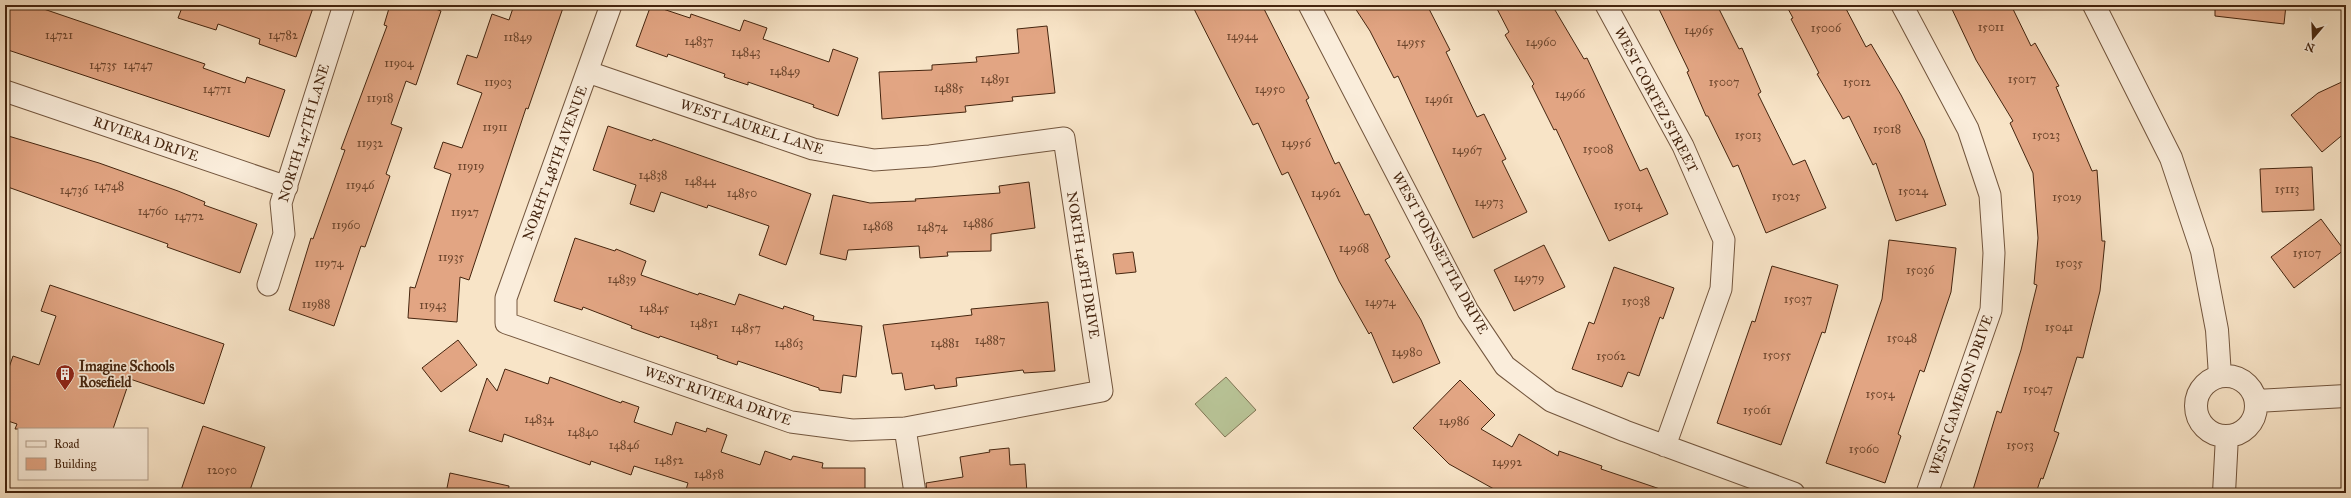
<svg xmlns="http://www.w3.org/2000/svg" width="2351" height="498" font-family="'IM FELL Great Primer',serif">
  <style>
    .green { fill: #b9c598; stroke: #7f7554 }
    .building { fill: #e2a583; stroke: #45250f }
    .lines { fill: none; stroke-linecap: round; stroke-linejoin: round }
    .minor-casing { stroke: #72553d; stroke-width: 23 }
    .tertiary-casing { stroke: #72553d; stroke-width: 24 }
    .minor { stroke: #faeddb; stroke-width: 21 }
    .tertiary { stroke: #faeddb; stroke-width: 22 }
    .labels { text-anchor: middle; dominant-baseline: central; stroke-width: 3.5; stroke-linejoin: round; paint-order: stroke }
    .number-label { font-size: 12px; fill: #6c452c }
    .street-label { font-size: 14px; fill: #45250f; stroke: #faeddb }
    .poi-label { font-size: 14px; font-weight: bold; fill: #45250f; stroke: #faeddb; text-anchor: start }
  </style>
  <rect width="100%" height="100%" fill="#f8e4c7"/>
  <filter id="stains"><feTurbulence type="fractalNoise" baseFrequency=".005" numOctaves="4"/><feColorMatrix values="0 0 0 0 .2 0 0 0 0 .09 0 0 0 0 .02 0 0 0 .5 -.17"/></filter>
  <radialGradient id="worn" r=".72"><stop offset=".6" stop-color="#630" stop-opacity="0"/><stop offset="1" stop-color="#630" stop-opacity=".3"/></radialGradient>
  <path class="green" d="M1226,377L1256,410L1225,437L1195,404Z"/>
  <path class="building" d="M5,5H32L205,64L203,68L245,83L247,77L285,90L269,137L5,49Z
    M183,5H314L296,57L259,44L260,39L218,24L216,30L178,18Z
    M390,5H425L441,11L416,85L406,81L391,124L402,128L386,174L390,176L365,247L361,246L334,326L289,310L311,238L313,239L345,150L341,149L387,26L384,25Z
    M514,5H564L528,109L526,108L469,280L460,277L457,322L408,318L410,287L415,288L451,174L434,168L443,142L462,148L482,93L457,84L467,55L477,58L492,14L509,20Z
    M651,5L690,18L691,14L740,31L744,20L767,28L763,39L829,62L833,49L858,58L838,116L813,107L814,105L748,82V85L724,77L725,74L668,54L667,57L636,46Z
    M1192,5H1262L1309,98L1306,100L1335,164L1339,162L1365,215L1369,214L1390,257L1385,260L1421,320L1440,363L1393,383L1371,332L1369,334L1339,281L1288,172L1282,175L1258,123L1253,125Z
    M1353,5H1427L1450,50L1446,52L1477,117L1484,114L1506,159L1502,161L1527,212L1473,238L1398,76L1394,78L1370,31Z
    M1495,5H1552L1584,59L1587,58L1640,171L1647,168L1668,214L1609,241L1556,129L1554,130L1532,86L1534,84L1505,35L1509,32Z
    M1657,5H1717L1739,49L1742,48L1761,92L1758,94L1793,165L1805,160L1826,208L1766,233L1738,165L1733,167L1708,116H1706L1687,72L1689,71Z
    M1786,5H1844L1866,47L1871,44L1901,95L1924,140L1946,205L1896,221L1876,163L1873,165L1849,116L1843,119L1817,74L1819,73L1791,19L1793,18Z
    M1950,5H2011L2031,46L2035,43L2059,86L2056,87L2092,171L2097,170L2102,241H2105L2100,291L2083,358L2077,357L2054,431L2059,433L2043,479L2041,478L2036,493H1972L1997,411L2001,413L2021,350L2037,285L2034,284L2038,238L2033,173L2010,123L2013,121L1976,60Z
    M2215,5H2286L2284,24L2215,16Z
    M1047,26L1055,93L1012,97L1013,101L965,106L966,112L882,119L879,72L932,70V65L977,62L976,57L1019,53L1017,29Z
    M2346,80V132L2322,152L2291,115L2318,93Z
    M608,126L652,141L653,139L811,194L786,265L759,255L769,226L708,205L707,208L661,192L654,212L630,204L636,185L593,170Z
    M5,135L99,163L178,191L205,202L204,205L257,224L240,273L167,247L168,244L5,186Z
    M2312,167L2314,210L2262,212L2260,169Z
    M1029,182L1035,228L991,234V251L947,252L948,256L920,258L919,246L848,250L846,260L820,254L833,195L870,203L916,201L915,199L1000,193L999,186Z
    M2321,219L2344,250L2294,288L2271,257Z
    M575,238L615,251L616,249L646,261L641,275L698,295L699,293L735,305L739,294L783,309L784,306L814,316L813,320L862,326L856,377L843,375L841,393L819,390V388L738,361L737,365L717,358L718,356L660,336L659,338L631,328L632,326L583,307L582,310L554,301Z
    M1889,240L1956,248L1951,292L1924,372L1920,370L1898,434L1901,436L1885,483L1826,463L1882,299Z
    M1544,245L1565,287L1514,311L1494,270Z
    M1133,252L1136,272L1116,274L1113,254Z
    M1772,266L1838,285L1825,333L1822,332L1781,445L1717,423L1752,321L1755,322Z
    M1614,267L1674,288L1663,319L1660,317L1639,376L1628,372L1622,387L1572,369L1589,322L1594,324Z
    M50,285L224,344L204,404L130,379L113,429H15L17,424L5,420V379L13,356L39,365L56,316L41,311Z
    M1048,302L1055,371L1024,373L1023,370L956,378L957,386L935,389L934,385L905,390L902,373L892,374L883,325L972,315L971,309Z
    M458,340L477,365L441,392L422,368Z
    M505,369L548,384L550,377L621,403L622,401L639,407L634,422L672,435L676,422L706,432L707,428L727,435L721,452L760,465L765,451L791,460L793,456L823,463L822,468H865V493H685L688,483L634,466L631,475L591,461L590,465L504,434L502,442L469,431L487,378L497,391Z
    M1460,380L1495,415L1481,429L1512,447L1519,434L1558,456L1559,451L1602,466L1601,469L1663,490L1662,493H1501L1449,464L1413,428Z
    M203,426L265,447L249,493H180Z
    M1009,448L1010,465L1025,464L1027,493H927L926,483L963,477L960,457L990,452L989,450Z
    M450,473L509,486L508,493H446Z"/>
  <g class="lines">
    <defs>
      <path id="minor" d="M1309,5L1468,311L1505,366L1551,401L1625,431L1794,493
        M1606,5L1683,146L1724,240L1721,289L1665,446
        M1902,5L1968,129L1990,195L1994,253L1991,310L1927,493
        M588,72L813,149L874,160L930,156L1064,138L1102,391L905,428L852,430L791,422L506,323V298L611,5
        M5,91L287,187
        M268,285L284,234L281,203L344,5
        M905,428L915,493"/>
      <path id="tertiary" d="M2094,5L2171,158L2202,251L2217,330L2220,376
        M2196 406a30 30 0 1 1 60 0a30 30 0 1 1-60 0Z
        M2256,401L2346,396
        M2224,493L2227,436"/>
    </defs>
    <use href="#minor" class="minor-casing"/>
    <use href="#tertiary" class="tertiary-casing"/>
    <use href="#minor" class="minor"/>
    <use href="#tertiary" class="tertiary"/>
  </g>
  <defs>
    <symbol id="building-pin" viewBox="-11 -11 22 30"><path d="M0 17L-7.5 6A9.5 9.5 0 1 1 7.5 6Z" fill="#8f2418" stroke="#faeddb"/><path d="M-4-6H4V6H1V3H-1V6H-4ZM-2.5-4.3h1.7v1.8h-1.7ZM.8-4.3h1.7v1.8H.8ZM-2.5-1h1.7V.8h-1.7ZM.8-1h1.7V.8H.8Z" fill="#fff"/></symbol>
  </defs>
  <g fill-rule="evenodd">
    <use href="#building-pin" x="54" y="363" width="22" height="30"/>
  </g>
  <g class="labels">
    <g class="number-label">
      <text x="1991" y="27">15011</text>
      <text x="1826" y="28">15006</text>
      <text x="1699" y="30">14965</text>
      <text x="59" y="35">14721</text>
      <text x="283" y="35">14782</text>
      <text x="1242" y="36">14944</text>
      <text x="518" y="37">11849</text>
      <text x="699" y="41">14837</text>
      <text x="1411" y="42">14955</text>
      <text x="1541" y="42">14960</text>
      <text x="746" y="52">14843</text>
      <text x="399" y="63">11904</text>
      <text x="103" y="65">14735</text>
      <text x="138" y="65">14747</text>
      <text x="785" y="71">14849</text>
      <text x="995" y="79">14891</text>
      <text x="2022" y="79">15017</text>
      <text x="498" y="82">11903</text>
      <text x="1724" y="82">15007</text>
      <text x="1857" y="82">15012</text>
      <text x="949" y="88">14885</text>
      <text x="217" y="89">14771</text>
      <text x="1270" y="89">14950</text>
      <text x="1570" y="94">14966</text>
      <text x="380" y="98">11918</text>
      <text x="1439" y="99">14961</text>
      <text x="495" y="127">11911</text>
      <text x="1887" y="129">15018</text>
      <text x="1748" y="135">15013</text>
      <text x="2046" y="135">15023</text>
      <text x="370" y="143">11932</text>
      <text x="1296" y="143">14956</text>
      <text x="1598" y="149">15008</text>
      <text x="1467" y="150">14967</text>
      <text x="471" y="166">11919</text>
      <text x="653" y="175">14838</text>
      <text x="700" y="181">14844</text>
      <text x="360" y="185">11946</text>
      <text x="109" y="186">14748</text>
      <text x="2287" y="189">15113</text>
      <text x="74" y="190">14736</text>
      <text x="1913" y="191">15024</text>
      <text x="742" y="193">14850</text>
      <text x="1326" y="193">14962</text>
      <text x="1786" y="196">15025</text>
      <text x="2067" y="197">15029</text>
      <text x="1489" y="202">14973</text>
      <text x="1628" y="205">15014</text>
      <text x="153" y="211">14760</text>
      <text x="465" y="212">11927</text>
      <text x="189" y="216">14772</text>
      <text x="978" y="223">14886</text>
      <text x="346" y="225">11960</text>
      <text x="878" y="226">14868</text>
      <text x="932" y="227">14874</text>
      <text x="1354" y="248">14968</text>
      <text x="2307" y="253">15107</text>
      <text x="451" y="257">11935</text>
      <text x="329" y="263">11974</text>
      <text x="2069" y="263">15035</text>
      <text x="1920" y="270">15036</text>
      <text x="1529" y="278">14979</text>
      <text x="622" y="279">14839</text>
      <text x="1798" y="299">15037</text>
      <text x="1636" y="301">15038</text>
      <text x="1380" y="302">14974</text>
      <text x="316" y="304">11988</text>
      <text x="433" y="305">11943</text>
      <text x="654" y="308">14845</text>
      <text x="704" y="323">14851</text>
      <text x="2059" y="327">15041</text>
      <text x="746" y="328">14857</text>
      <text x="1902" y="338">15048</text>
      <text x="990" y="340">14887</text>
      <text x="789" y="343">14863</text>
      <text x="945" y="343">14881</text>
      <text x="1407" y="352">14980</text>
      <text x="1777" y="355">15055</text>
      <text x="1611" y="356">15062</text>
      <text x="2038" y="389">15047</text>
      <text x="1880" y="394">15054</text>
      <text x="1757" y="410">15061</text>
      <text x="539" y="419">14834</text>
      <text x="1454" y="421">14986</text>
      <text x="583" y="432">14840</text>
      <text x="624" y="445">14846</text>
      <text x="2020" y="445">15053</text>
      <text x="1864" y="449">15060</text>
      <text x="669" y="460">14852</text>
      <text x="1507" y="462">14992</text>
      <text x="222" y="470">12050</text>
      <text x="709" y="474">14858</text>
    </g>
    <g class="street-label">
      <text transform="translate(1656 100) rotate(62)">WEST CORTEZ STREET</text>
      <text transform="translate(752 127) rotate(18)">WEST LAUREL LANE</text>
      <text transform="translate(304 133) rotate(-73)">NORTH 147TH LANE</text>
      <text transform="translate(146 139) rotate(19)">RIVIERA DRIVE</text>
      <text transform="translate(555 163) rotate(-70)">NORHT 148TH AVENUE</text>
      <text transform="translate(1440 253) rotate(61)">WEST POINSETTIA DRIVE</text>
      <text transform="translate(1083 265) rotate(81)">NORTH 148TH DRIVE</text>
      <text transform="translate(1961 395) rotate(-71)">WEST CAMERON DRIVE</text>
      <text transform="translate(718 396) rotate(19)">WEST RIVIERA DRIVE</text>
    </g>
    <g class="poi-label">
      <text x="79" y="366">Imagine Schools<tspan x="79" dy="16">Rosefield</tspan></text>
    </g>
  </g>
  <rect width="2351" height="498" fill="none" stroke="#f8e4c7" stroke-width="20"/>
  <rect x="6" y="6" width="2339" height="486" fill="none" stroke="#45250f" stroke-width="2"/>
  <rect x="10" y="10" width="2331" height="478" fill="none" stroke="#45250f"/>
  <rect x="18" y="428" width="130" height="52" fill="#faeddb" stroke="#b29d89"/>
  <rect x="26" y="441" width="20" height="6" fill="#faeddb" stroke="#b29d89"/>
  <text x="54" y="448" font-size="12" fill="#45250f">Road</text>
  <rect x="26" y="458" width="20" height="12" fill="#e2a583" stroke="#b29d89"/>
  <text x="54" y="468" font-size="12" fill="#45250f">Building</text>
  <g transform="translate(2313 38) rotate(199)" stroke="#faeddb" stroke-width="3" paint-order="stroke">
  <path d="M0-3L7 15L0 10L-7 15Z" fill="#45250f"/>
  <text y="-6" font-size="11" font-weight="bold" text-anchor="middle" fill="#45250f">N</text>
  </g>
  <rect width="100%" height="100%" filter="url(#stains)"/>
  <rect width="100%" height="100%" fill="url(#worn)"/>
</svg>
